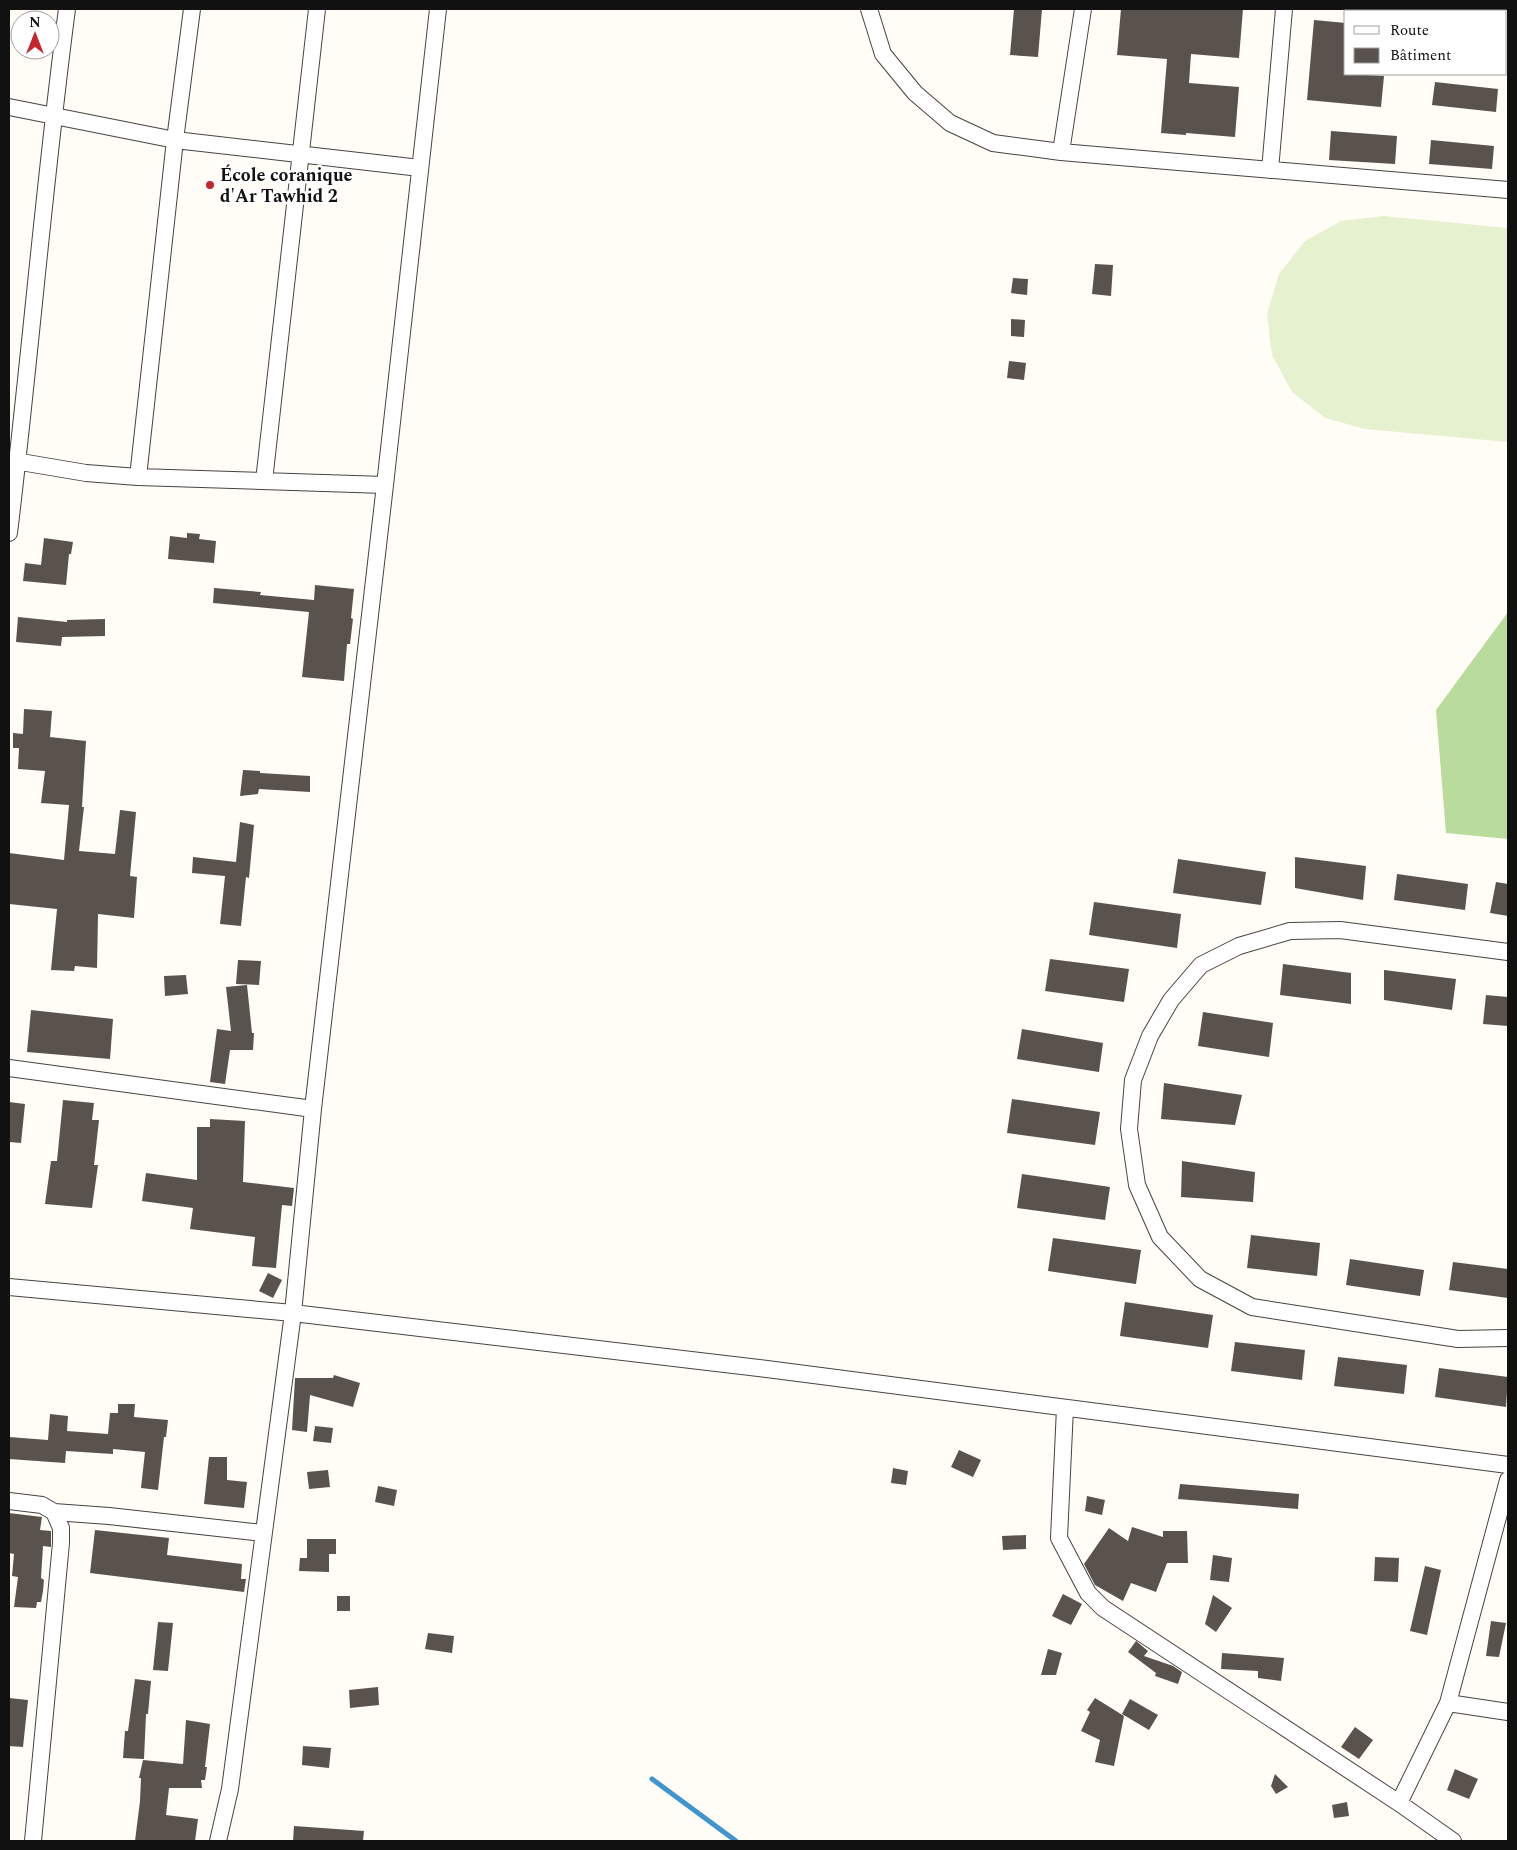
<svg xmlns="http://www.w3.org/2000/svg" width="1517" height="1850" font-family="Spectral,serif">
  <style>
    .forest { fill: #b9dc9c }
    .pitch { fill: #e6f2cf }
    .lines { fill: none; stroke-linecap: round; stroke-linejoin: round }
    .stream { stroke: #3f96cf; stroke-width: 5 }
    .building { fill: #5a524d }
    .minor-casing { stroke: #444; stroke-width: 18 }
    .minor { stroke: #fff; stroke-width: 16 }
    .poi-dot { fill: #c4262e; stroke: #fff; stroke-width: 2 }
    .labels { text-anchor: middle; dominant-baseline: central; stroke-width: 5; stroke-linejoin: round; paint-order: stroke }
    .poi-label { font-size: 18px; font-weight: bold; fill: #111; stroke: #fff; text-anchor: start }
  </style>
  <rect width="100%" height="100%" fill="#fffdf5"/>
  <path class="forest" d="M1508,612V839L1446,833L1436,710Z"/>
  <path class="pitch" d="M1383,216L1508,228V442L1365,429L1325,418L1292,392L1272,355L1267,314L1279,274L1305,241L1341,221Z"/>
  <g class="lines">
    <path class="stream" d="M652,1779L736,1841"/>
  </g>
  <path class="building" d="M1014,9H1042L1038,57L1010,55Z
    M1121,9H1243L1239,58L1191,54L1189,83L1239,87L1235,137L1186,133V135L1161,133L1167,59L1117,55Z
    M1314,20L1346,23V74L1384,76L1381,107L1307,100Z
    M1435,82L1498,89L1496,112L1432,105Z
    M1331,131L1397,136L1395,164L1329,160Z
    M1431,140L1494,146L1492,169L1429,164Z
    M1095,264L1113,265L1111,296L1092,294Z
    M1013,278L1028,279L1027,295L1011,293Z
    M1011,319L1025,320L1024,337L1011,336Z
    M1009,361L1026,363L1024,380L1007,378Z
    M187,533L200,534L199,539L216,541L214,563L168,559L170,536L187,538Z
    M44,538L73,542L71,554H69L66,585L23,581L25,563L41,565Z
    M315,585L354,589L351,618L353,619L350,644H347L344,681L302,677L309,612L213,603L214,588L261,592L260,595L314,600Z
    M18,617L67,622V620L105,619V636L62,637L61,646L16,642Z
    M24,709L52,711L50,737L86,741L82,807H84L79,851L115,854L120,810L136,812L130,876L137,877L134,918L98,914L97,968L75,966L74,971L51,970L57,909L9,904V853L64,860L69,805L41,803L45,771L18,769L19,748H13V733L23,734Z
    M243,770L260,771V773L310,776V792L259,789L258,794L240,796Z
    M240,822L254,825L249,878L246,877L241,926L220,924L225,876L192,873L193,857L236,862Z
    M1295,857L1366,866L1363,900L1295,888Z
    M1178,859L1266,872L1261,905L1173,893Z
    M1397,874L1468,884L1465,910L1394,900Z
    M1496,882L1508,884V916L1490,913Z
    M1094,902L1181,914L1177,948L1089,935Z
    M1050,959L1129,969L1124,1002L1045,991Z
    M238,960L261,961L259,985L236,984Z
    M1283,964L1351,973V1004L1280,995Z
    M1384,970L1456,979L1452,1010L1384,1000Z
    M186,975L188,994L165,996L164,976Z
    M247,985L252,1033H254L253,1050H230L225,1084L210,1082L217,1029L231,1031L226,987Z
    M1486,995L1508,997V1026L1483,1024Z
    M31,1010L113,1019L110,1059L27,1052Z
    M1203,1012L1273,1023L1269,1057L1198,1046Z
    M1022,1029L1103,1043L1099,1072L1017,1059Z
    M1164,1083L1242,1095L1235,1125L1161,1119Z
    M1012,1099L1100,1112L1095,1145L1007,1133Z
    M63,1100L94,1103L92,1120H99L94,1165H98L92,1208L45,1204L51,1161H57Z
    M9,1102L25,1104L21,1143L9,1142Z
    M210,1119L245,1121L243,1182L294,1188L292,1206L282,1205L276,1268L252,1266L255,1237L190,1229L193,1208L142,1201L146,1173L197,1180V1127H210Z
    M1182,1161L1255,1172L1253,1202L1181,1197Z
    M1022,1174L1110,1187L1105,1220L1017,1208Z
    M1251,1235L1320,1243L1317,1276L1247,1268Z
    M1053,1238L1141,1250L1136,1284L1048,1271Z
    M1350,1259L1424,1270L1420,1296L1346,1285Z
    M1453,1262L1508,1269V1298L1449,1290Z
    M268,1273L282,1280L273,1298L259,1291Z
    M1125,1302L1213,1315L1208,1348L1120,1336Z
    M1235,1342L1305,1350L1302,1380L1231,1371Z
    M1338,1357L1407,1365L1404,1394L1334,1386Z
    M1439,1368L1508,1377L1506,1407L1435,1397Z
    M334,1375L360,1383L353,1407L310,1395L307,1432L292,1430L295,1378H333Z
    M118,1404H135L134,1417L168,1420L166,1437H164L158,1490L141,1488L145,1452L113,1449V1454L66,1451L65,1463L9,1459V1437L48,1440L50,1414L68,1416L67,1431L108,1434L110,1413H118Z
    M315,1426L333,1428L331,1443L313,1441Z
    M959,1450L981,1460L973,1477L951,1467Z
    M209,1457H227V1480L247,1482L244,1508L204,1504Z
    M893,1468L908,1471L906,1485L891,1483Z
    M328,1470L330,1487L309,1489L307,1472Z
    M1180,1484L1299,1494L1298,1509L1178,1499Z
    M378,1486L397,1490L394,1506L375,1502Z
    M1087,1496L1105,1500L1102,1515L1085,1511Z
    M9,1513L42,1517L40,1530L51,1531V1547L43,1546L41,1578L44,1580L43,1591L41,1602H37L36,1608L14,1607L18,1577L12,1576L14,1554L9,1553Z
    M1132,1527L1163,1537V1531H1187L1188,1563H1167L1156,1592L1131,1583L1123,1601L1095,1585L1084,1564L1109,1528L1128,1541Z
    M95,1530L169,1538L167,1555L242,1564L241,1579H246L244,1592L90,1573Z
    M1026,1535V1549L1003,1550L1002,1536Z
    M307,1539H336V1554H329V1572L299,1571L300,1558H307Z
    M1213,1555L1232,1558L1229,1582L1210,1580Z
    M1375,1557L1399,1558L1398,1582L1374,1581Z
    M1425,1566L1441,1570L1427,1635L1410,1631Z
    M1063,1594L1082,1604L1071,1625L1052,1616Z
    M1213,1595L1232,1608L1216,1632L1205,1624Z
    M337,1596H350V1611H337Z
    M1491,1621L1506,1623L1499,1657L1486,1656Z
    M158,1622L173,1623L168,1671L153,1670Z
    M428,1633L454,1636L452,1653L425,1649Z
    M1136,1641L1148,1651L1144,1656L1173,1666L1182,1672L1178,1684L1155,1676L1156,1673L1128,1652Z
    M1048,1649L1062,1653L1056,1675H1041Z
    M1222,1653L1284,1658L1281,1681L1258,1678V1671L1221,1669Z
    M135,1679L151,1681L148,1714H146L144,1759L123,1758L125,1731H128Z
    M378,1687L379,1705L350,1708L349,1690Z
    M9,1698L28,1700L23,1747L9,1746Z
    M1095,1698L1124,1716L1114,1766L1095,1762L1100,1740L1081,1731L1090,1712L1087,1710Z
    M1130,1699L1158,1715L1149,1730L1122,1714Z
    M186,1720L210,1724L205,1767H207L205,1780H201L202,1788H169L166,1815L198,1819L195,1841H135L140,1801L141,1778H139L143,1760L183,1764Z
    M1355,1727L1373,1740L1359,1759L1341,1747Z
    M303,1746L331,1748L329,1768L302,1765Z
    M1455,1769L1478,1779L1469,1799L1447,1790Z
    M1275,1774L1288,1787L1276,1794L1271,1786Z
    M1347,1802L1349,1816L1334,1818L1332,1805Z
    M294,1826L364,1831L363,1841H293Z"/>
  <g class="lines">
    <defs>
      <path id="minor" d="M869,9L883,54L915,93L950,123L993,143L1061,152L1508,190
        M9,107L175,140L420,168
        M1061,152L1083,9
        M1270,170L1284,9
        M9,460L86,473L138,477L385,485
        M138,477L175,140L192,9
        M264,481L317,9
        M9,533C30,359 44,183 67,9
        M1508,952L1340,930L1290,931L1239,946L1201,965L1171,1000L1150,1036L1133,1080L1129,1129L1137,1185L1160,1237L1200,1279L1252,1307L1458,1339L1508,1338
        M9,1068L313,1109
        M9,1287L293,1313L767,1369L1508,1465
        M1065,1408L1059,1538L1088,1593L1103,1608L1399,1803L1453,1841
        M9,1501L42,1505L54,1512L109,1516L263,1533
        M1448,1703L1508,1712
        M1399,1803L1448,1703L1508,1480
        M33,1841L61,1543V1528L54,1512
        M218,1841L230,1789L293,1313L313,1109L385,485L438,9"/>
    </defs>
    <use href="#minor" class="minor-casing"/>
    <use href="#minor" class="minor"/>
  </g>
  <circle class="poi-dot" cx="210" cy="185" r="5"/>
  <g class="labels">
    <g class="poi-label">
      <text x="220" y="175">École coranique<tspan x="220" dy="21">d'Ar Tawhid 2</tspan></text>
    </g>
  </g>
  <rect width="1517" height="1850" fill="none" stroke="#111111" stroke-width="20"/>
  <rect x="1344" y="10" width="162" height="65" fill="#ffffff" stroke="#a0a0a0"/>
  <rect x="1354" y="26" width="25" height="8" fill="#ffffff" stroke="#a0a0a0"/>
  <text x="1390" y="35" font-size="15" fill="#111111">Route</text>
  <rect x="1354" y="48" width="25" height="15" fill="#5a524d" stroke="#a0a0a0"/>
  <text x="1390" y="60" font-size="15" fill="#111111">Bâtiment</text>
  <g transform="translate(35 35)"><circle r="24" fill="#ffffff" stroke="#a0a0a0"/>
  <path d="M0-4L9 19L0 12L-9 19Z" fill="#c4262e"/>
  <text y="-8" font-size="14" font-weight="bold" text-anchor="middle" fill="#111111">N</text>
  </g>
</svg>
